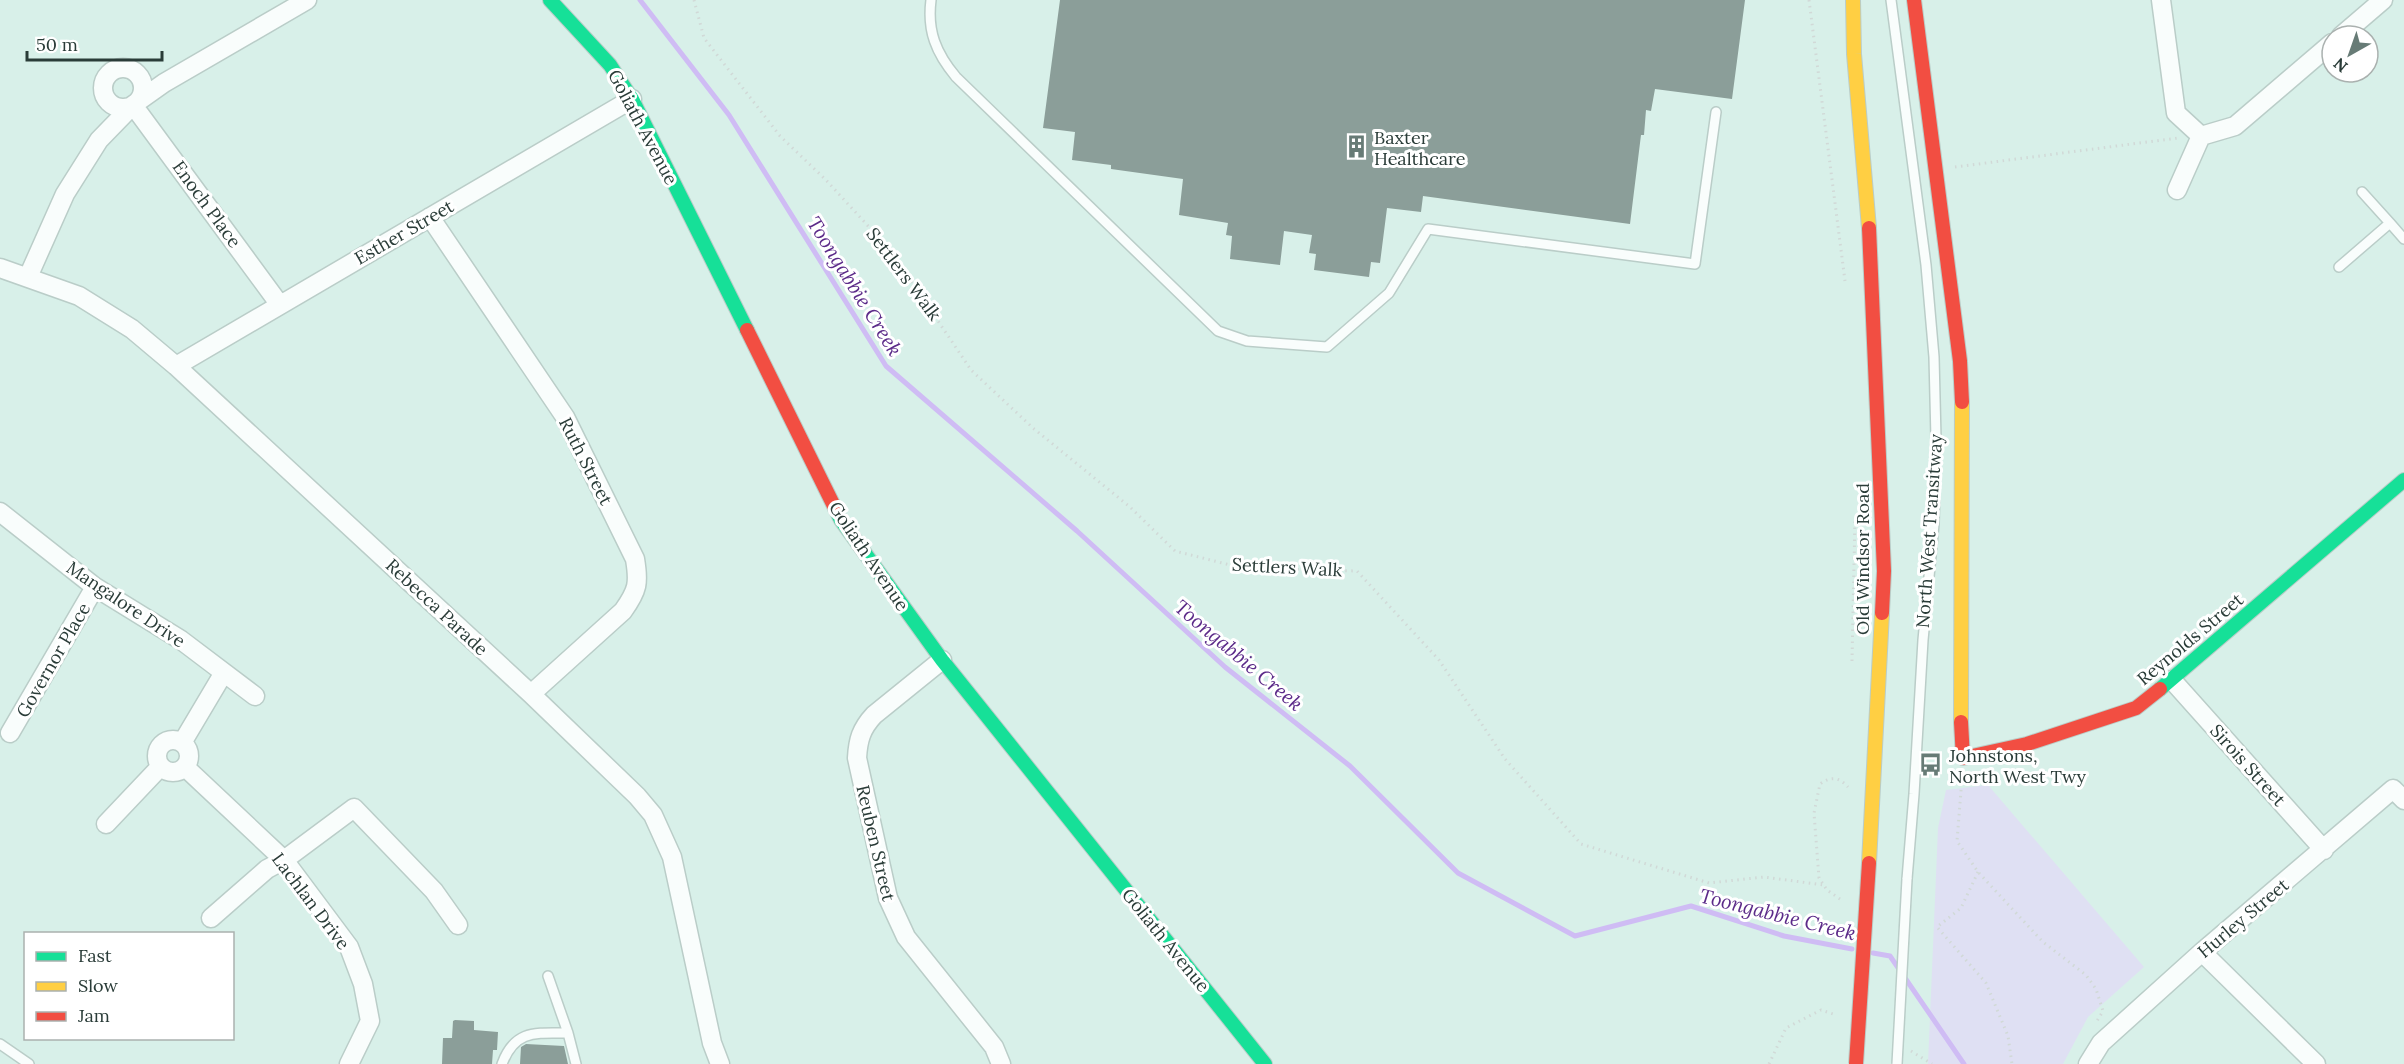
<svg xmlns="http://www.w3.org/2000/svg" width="2404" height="1064" font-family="Lora,serif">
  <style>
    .green { fill: #dfe0f3 }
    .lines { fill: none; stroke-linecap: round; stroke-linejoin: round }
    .stream { stroke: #cfbcf4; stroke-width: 5 }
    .building { fill: #8b9e99 }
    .lane-casing { stroke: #bacdc8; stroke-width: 12 }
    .street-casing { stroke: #bacdc8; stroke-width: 21 }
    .fast-casing { stroke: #bacdc8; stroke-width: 16 }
    .slow-casing { stroke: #bacdc8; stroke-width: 16 }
    .jam-casing { stroke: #bacdc8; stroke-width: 16 }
    .path { stroke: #d1d9d7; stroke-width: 3; stroke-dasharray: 1.5 4.5; stroke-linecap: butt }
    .lane { stroke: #f9fdfc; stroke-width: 9 }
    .street { stroke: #f9fdfc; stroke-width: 18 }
    .fast { stroke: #16e098; stroke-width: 14 }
    .slow { stroke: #ffcf43; stroke-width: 14 }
    .jam { stroke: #f24e42; stroke-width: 14 }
    .lane-bridge-casing { stroke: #bacdc8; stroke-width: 12; stroke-linecap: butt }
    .jam-bridge-casing { stroke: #bacdc8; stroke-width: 16; stroke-linecap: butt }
    .lane-bridge { stroke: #f9fdfc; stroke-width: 9 }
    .jam-bridge { stroke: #f24e42; stroke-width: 14 }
    .labels { text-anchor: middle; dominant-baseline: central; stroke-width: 6; stroke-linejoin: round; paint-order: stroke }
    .street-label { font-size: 18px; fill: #2a3c38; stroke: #fff }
    .poi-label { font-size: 18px; fill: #2a3c38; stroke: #fff; text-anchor: start }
    .water-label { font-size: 20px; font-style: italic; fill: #5c2b89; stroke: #fff }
  </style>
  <rect width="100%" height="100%" fill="#d8f0e9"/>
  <path class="green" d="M1988,785L2144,967L2088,1017L2063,1064H1928L1938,828L1946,790Z"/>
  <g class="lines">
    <path class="stream" d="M640,0L729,115L886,366L1077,531L1225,667L1350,766L1458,873L1575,936L1691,906L1784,936L1852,949
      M1873,953L1890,956L1964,1064"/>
  </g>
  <path class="building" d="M1060,0H1745L1732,99L1655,89L1651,111L1646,110L1644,135H1641L1630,224L1423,196L1421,212L1387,208L1380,263L1371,262L1369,277L1314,270L1316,254L1309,253L1312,235L1284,231L1280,265L1230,259L1232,236L1226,235L1228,223L1179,215L1183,179L1111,169V165L1072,160L1075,132L1043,128Z
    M455,1020L474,1021V1030L498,1032L497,1050H493L492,1064H442L443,1038H452L453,1021Z
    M526,1044L564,1046L568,1064H520L521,1047Z"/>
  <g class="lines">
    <defs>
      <path id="lane" d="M931,0C927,31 936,53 956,77L1218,331L1247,341L1327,347L1389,293L1428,229L1695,264L1716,112
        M1891,0L1926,265L1934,357L1936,439L1934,524L1923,640L1914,794L1907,879
        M2362,192L2390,223
        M2339,267L2390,223L2404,239
        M548,976L568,1033
        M0,1044L29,1064
        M502,1064C515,1029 536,1033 568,1033L576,1064"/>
      <path id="street" d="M2161,0L2176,113L2201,136L2235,126L2332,43
        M2341,36L2383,0
        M103 88a20 20 0 1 1 40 0a20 20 0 1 1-40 0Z
        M133,105L280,305
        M2177,190L2201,136
        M430,217L565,417L635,559C639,583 638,590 623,611L531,694
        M0,268L79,296L132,329L176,366L531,694L637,796L653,815L672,857L712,1043L720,1064
        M28,277L65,194L99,140L133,105L164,83L307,0
        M176,366L632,99
        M0,512L95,587L181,640L255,696
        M942,660L874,715C861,729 858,740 857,758L888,898L906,937L994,1047L1001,1064
        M2172,680L2324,850
        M10,733L95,587
        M157 756a16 16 0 1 1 32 0a16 16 0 1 1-32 0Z
        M182,743L223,674
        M185,767L284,860L349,947L363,984L370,1021L349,1064
        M106,824L160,767
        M211,918L267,869L284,860L354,808L434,891L458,925
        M2202,952L2316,1064
        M2088,1064L2101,1043L2202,952L2393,789L2404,800"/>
      <path id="fast" d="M550,0L610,65L632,99L747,330
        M835,508L841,520L942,660L1265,1064
        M2160,689L2404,480"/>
      <path id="slow" d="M1853,0L1854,54L1869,228
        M1961,722L1962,402
        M1869,863L1882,613"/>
      <path id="jam" d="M1914,0L1960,361L1962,402
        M1869,228L1884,571L1882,613
        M747,330L835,508
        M1961,722L1963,758L2027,744L2136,708L2160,689"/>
    </defs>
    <use href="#lane" class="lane-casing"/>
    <use href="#street" class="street-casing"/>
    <use href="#fast" class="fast-casing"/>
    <use href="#slow" class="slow-casing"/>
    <use href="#jam" class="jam-casing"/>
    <path class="path" d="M694,0L704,38L780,136L826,180L891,251L971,370L1033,428L1130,507L1175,551L1242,568L1357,571L1439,660L1505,759L1581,844L1709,883L1764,877L1824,885
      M1809,0L1845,281
      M1955,167L2178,138
      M1852,661L1855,518
      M1962,778L1957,841L1978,872L2043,942L2086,975L2096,989L2103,1011L2097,1021
      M1978,872L1961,908L1937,927L1986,983L2008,1036L2012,1064
      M1840,899L1827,890L1819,878L1814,813L1820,784C1831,776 1839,777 1848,787
      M1911,1051L1932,1064
      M1769,1064L1786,1028L1821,1010L1836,1015"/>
    <use href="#lane" class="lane"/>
    <use href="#street" class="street"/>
    <use href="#fast" class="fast"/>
    <use href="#slow" class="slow"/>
    <use href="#jam" class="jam"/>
    <defs>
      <path id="lane-bridge" d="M1897,1064L1907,879"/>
      <path id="jam-bridge" d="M1856,1064L1869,863"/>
    </defs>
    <use href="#lane-bridge" class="lane-bridge-casing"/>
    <use href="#jam-bridge" class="jam-bridge-casing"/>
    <use href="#lane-bridge" class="lane-bridge"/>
    <use href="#jam-bridge" class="jam-bridge"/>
  </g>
  <defs>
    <symbol id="building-bare" viewBox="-9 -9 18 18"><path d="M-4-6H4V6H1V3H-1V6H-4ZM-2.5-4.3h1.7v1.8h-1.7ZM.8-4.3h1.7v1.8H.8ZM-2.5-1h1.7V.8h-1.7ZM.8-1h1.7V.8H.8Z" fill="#677b76" stroke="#fff" stroke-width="2.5" paint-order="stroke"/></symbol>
    <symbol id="bus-bare" viewBox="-9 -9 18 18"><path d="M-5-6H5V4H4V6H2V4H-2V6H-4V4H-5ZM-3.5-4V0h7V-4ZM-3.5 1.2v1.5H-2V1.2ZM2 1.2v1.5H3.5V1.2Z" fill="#677b76" stroke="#fff" stroke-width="2.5" paint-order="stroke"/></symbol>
  </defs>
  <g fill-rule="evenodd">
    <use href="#building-bare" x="1340" y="130" width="33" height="33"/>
    <use href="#bus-bare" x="1914" y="748" width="33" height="33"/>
  </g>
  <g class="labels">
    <g class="street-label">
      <text transform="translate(643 127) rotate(62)">Goliath Avenue</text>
      <text transform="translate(207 204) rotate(54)">Enoch Place</text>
      <text transform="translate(404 232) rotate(-30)">Esther Street</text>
      <text transform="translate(904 274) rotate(53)">Settlers Walk</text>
      <text transform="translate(586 461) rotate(63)">Ruth Street</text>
      <text transform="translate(1929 531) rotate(-86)">North West Transitway</text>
      <text transform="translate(869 556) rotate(56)">Goliath Avenue</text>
      <text transform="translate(1862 559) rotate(-90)">Old Windsor Road</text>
      <text transform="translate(1287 567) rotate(3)">Settlers Walk</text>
      <text transform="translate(126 604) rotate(34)">Mangalore Drive</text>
      <text transform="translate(437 607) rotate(43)">Rebecca Parade</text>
      <text transform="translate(2190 639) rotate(-40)">Reynolds Street</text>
      <text transform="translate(53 660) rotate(-60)">Governor Place</text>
      <text transform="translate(2248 765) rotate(48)">Sirois Street</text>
      <text transform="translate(876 843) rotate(77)">Reuben Street</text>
      <text transform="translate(311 901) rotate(53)">Lachlan Drive</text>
      <text transform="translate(2243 918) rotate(-40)">Hurley Street</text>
      <text transform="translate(1166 940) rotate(51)">Goliath Avenue</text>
    </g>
    <g class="poi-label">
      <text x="1374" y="137">Baxter<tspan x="1374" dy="21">Healthcare</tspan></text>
      <text x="1949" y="755">Johnstons,<tspan x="1949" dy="21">North West Twy</tspan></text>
    </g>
    <g class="water-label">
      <text transform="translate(855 286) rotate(58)">Toongabbie Creek</text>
      <text transform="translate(1239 655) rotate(40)">Toongabbie Creek</text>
      <text transform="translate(1778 914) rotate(14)">Toongabbie Creek</text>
    </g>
  </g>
  <rect x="24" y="932" width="210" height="108" fill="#ffffff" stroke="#aab1af" stroke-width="1.5"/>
  <rect x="36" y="952" width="30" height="9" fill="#16e098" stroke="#aab1af" stroke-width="1.5"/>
  <text x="78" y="962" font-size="18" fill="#2a3c38">Fast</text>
  <rect x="36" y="982" width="30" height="9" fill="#ffcf43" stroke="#aab1af" stroke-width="1.5"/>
  <text x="78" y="992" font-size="18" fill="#2a3c38">Slow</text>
  <rect x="36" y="1012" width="30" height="9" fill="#f24e42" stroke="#aab1af" stroke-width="1.5"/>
  <text x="78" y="1022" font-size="18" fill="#2a3c38">Jam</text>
  <g transform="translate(2350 54) rotate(220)"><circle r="28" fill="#ffffff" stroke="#aab1af" stroke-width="1.5"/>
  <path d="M0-4.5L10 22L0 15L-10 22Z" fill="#677b76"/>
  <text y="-9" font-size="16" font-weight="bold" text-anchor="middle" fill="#2a3c38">N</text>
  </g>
  <path d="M27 51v9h135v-9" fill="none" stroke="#2a3c38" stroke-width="3"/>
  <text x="36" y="51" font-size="18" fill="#2a3c38" stroke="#ffffff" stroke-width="4.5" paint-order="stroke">50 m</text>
</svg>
